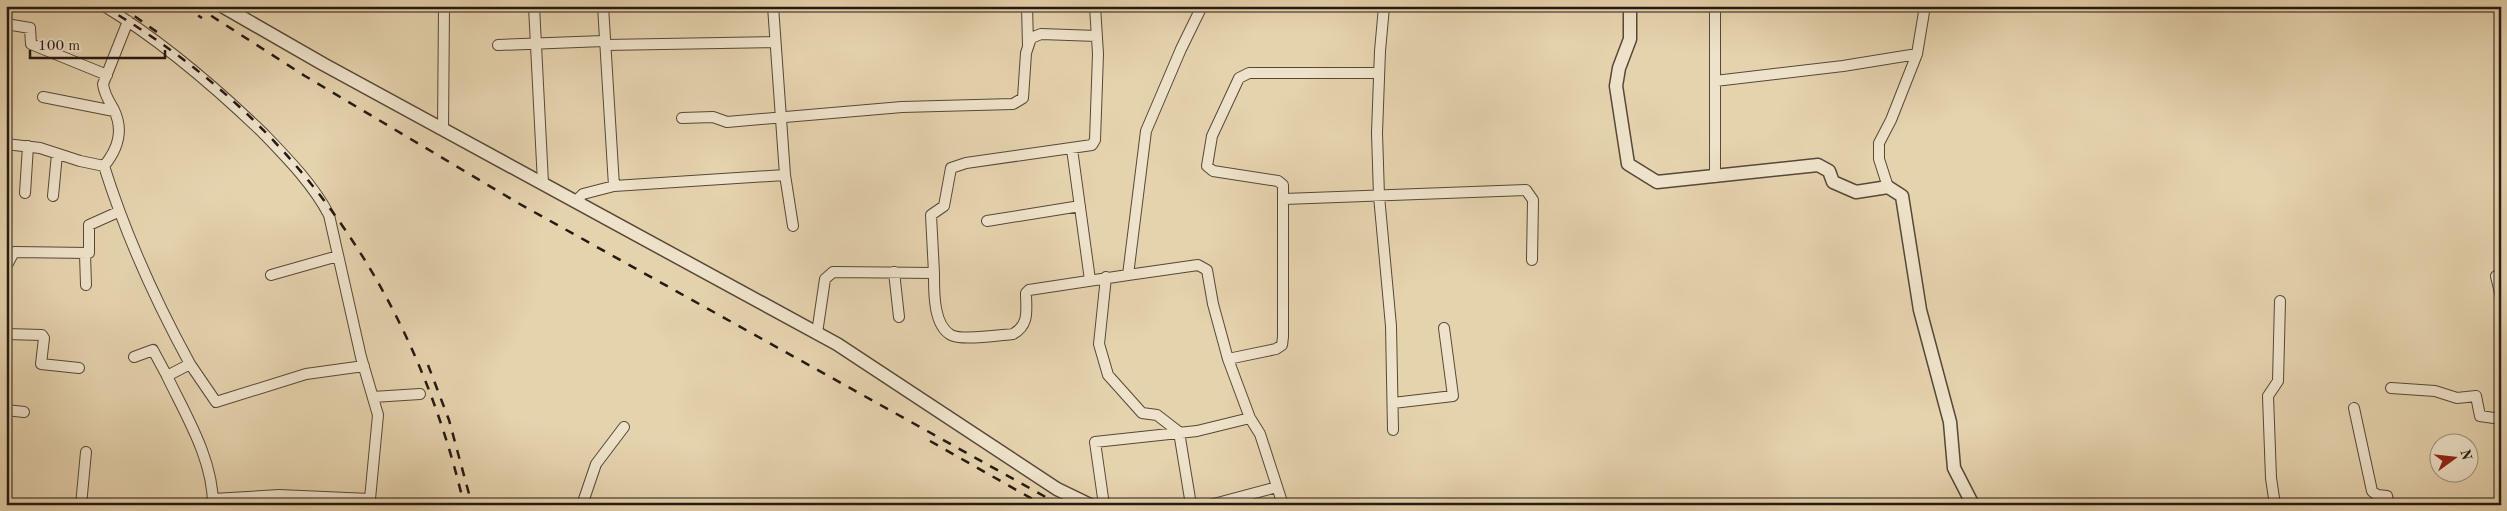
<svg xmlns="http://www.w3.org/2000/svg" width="2507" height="511" font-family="'Old Standard TT',serif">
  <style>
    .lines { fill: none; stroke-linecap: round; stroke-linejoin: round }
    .minor-casing { stroke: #564838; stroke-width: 12 }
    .tertiary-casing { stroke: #564838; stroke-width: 15 }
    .minor { stroke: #eee2ca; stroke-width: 10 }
    .tertiary { stroke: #eee2ca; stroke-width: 12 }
    .rail { stroke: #261911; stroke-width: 2.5; stroke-dasharray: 9 9; stroke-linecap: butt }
  </style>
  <rect width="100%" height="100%" fill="#e5d3ae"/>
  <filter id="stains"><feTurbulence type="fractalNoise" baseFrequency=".004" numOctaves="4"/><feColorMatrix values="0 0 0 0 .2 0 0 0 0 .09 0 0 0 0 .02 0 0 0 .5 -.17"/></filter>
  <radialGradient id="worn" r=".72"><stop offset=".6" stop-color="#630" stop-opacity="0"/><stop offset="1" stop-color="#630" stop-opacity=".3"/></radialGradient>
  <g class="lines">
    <defs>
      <path id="minor" d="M104,6C162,41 213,85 262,132C286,157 313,184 329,215L361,357L378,415L370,499
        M534,6L543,183
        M603,6L614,186
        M773,6L785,175L793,226
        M1027,6L1028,45
        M1361,6H1393
        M1715,6V177
        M1384,7L1380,51L1377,133L1379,196L1391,326L1393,430
        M6,24L30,28L31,44L107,75
        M498,45L604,41
        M605,45L775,42
        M1715,81L1843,66L1917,54L1925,6
        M43,97L114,111
        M682,118L713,117L727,122L902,107L1013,104L1023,98L1026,53L1031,38L1041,34L1097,36
        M443,129L444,6
        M6,144L40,148L80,161L104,166C118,149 124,131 114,110C109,101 104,94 103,84L128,21
        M1072,149L1090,280
        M104,166C126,236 155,300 190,364L167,376C186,416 213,459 213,505
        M1888,187L1879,159V143L1891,120L1917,54
        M25,193L28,146
        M53,196L57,154
        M1284,199L1526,190L1533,200L1532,260
        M576,201L583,194L614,186L785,175
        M987,221L1080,206
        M85,254L86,285
        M6,267L14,252L89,253V225L118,212
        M894,272L899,317
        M934,273C934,291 933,325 951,335C962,341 1000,335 1013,334C1030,325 1026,309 1026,293L1029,290L1128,275L1146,131L1181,49L1202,6
        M271,275L338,256
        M2496,276L2501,297
        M1106,277L1099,344L1108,375L1142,413L1157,415L1179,432L1191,505
        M817,333L825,279L833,272L934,273L931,215L944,206L951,168L966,163L1092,145L1095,140L1098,54L1095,6
        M6,334L42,335L44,338L41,364L79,368
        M134,357L153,350L167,376
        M1228,359L1276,349L1282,345L1283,337V185L1278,181L1213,171L1207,166L1212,136L1239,78L1249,73H1379
        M190,364L216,402L306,374L364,366
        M2391,388L2435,391L2457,398L2476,396L2480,416L2501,419
        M373,397L420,394
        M1393,403L1453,396L1444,328
        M2354,408L2372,491L2377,495L2387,496L2389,505
        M6,410L24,412
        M1250,418L1260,434L1283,505
        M213,499L279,495L370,499L369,503
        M81,505L86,452
        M582,505L596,464L624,427
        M1104,505L1095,442L1197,431L1250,418L1228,359L1213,304L1207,270L1198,265L1128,275
        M1210,505L1277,487
        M2275,505L2271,478L2268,396L2278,381L2280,301"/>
      <path id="tertiary" d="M222,6L323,64L837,344L1057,489L1090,505
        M1630,6V39L1619,68L1616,86L1628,164L1657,182L1818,165L1829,171L1833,182L1856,192L1888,187L1902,196L1920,310L1950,422L1954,468L1973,505"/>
    </defs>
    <use href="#minor" class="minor-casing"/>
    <use href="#tertiary" class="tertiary-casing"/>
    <use href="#minor" class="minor"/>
    <use href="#tertiary" class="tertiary"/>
    <path class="rail" d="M103,6C293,116 415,293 464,505
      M120,6L157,32
      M183,6L202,18
      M196,6L305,76L518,203L1060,505
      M428,365L449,420L472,505
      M930,441L1043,505"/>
  </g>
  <rect width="2507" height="511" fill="none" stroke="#e5d3ae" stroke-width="25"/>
  <rect x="8" y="8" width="2492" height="496" fill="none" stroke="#261911" stroke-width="2.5"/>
  <rect x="12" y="12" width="2482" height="486" fill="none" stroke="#261911"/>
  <g transform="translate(2454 458) rotate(75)"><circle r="24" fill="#eee2ca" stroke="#9e9280"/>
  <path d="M0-4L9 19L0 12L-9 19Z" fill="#8f2418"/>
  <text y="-8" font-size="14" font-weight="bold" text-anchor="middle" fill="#261911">N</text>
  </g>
  <path d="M30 50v8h135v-8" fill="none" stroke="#261911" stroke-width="2.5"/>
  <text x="38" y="50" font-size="15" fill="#261911" stroke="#eee2ca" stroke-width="4" paint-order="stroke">100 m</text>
  <rect width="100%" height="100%" filter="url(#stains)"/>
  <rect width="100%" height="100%" fill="url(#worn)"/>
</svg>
